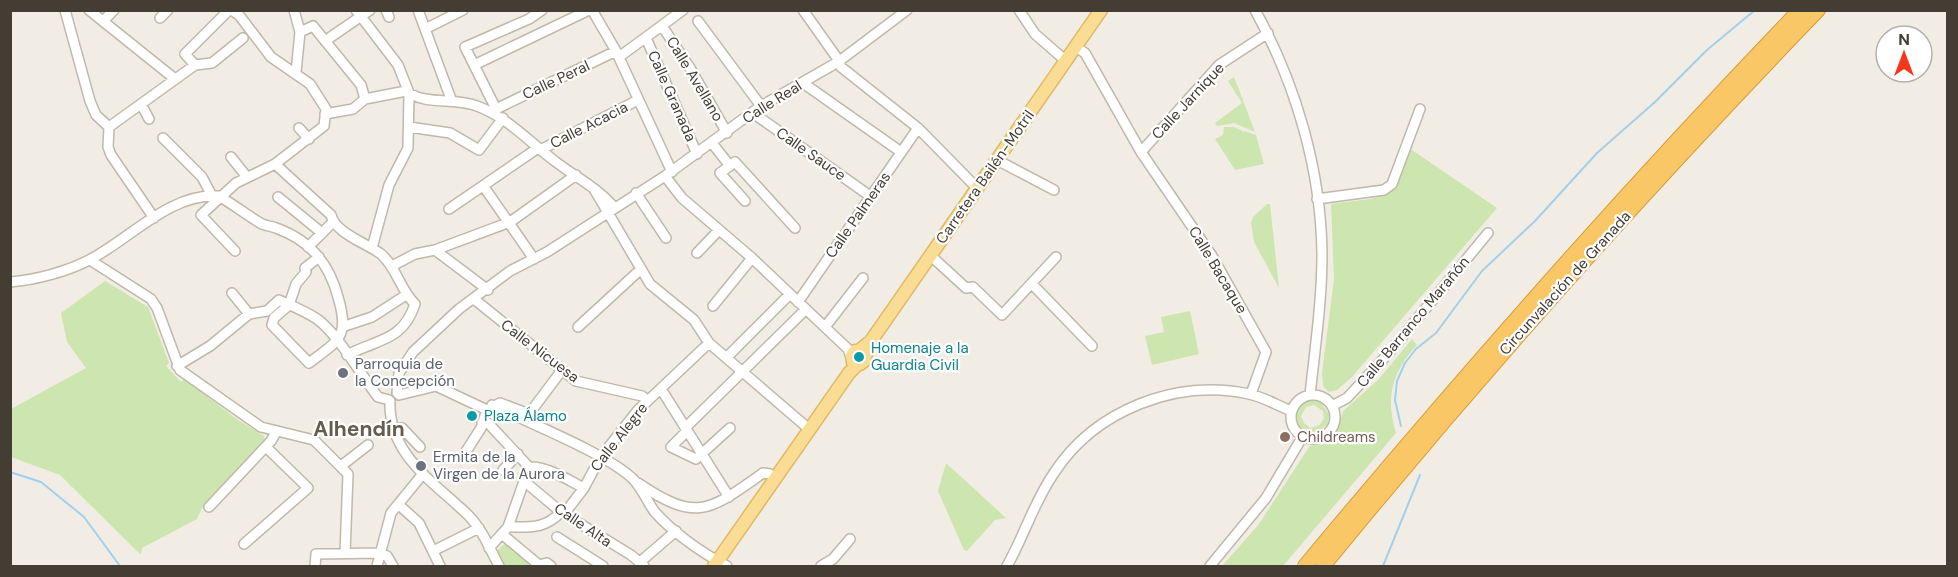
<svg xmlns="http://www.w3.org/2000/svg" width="1958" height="577" font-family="'DM Sans',sans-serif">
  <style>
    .green { fill: #cde5ae; fill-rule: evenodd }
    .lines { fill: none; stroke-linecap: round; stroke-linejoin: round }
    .stream { stroke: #a1d0ee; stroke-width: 2 }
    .minor-casing { stroke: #c0b8aa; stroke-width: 12 }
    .major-casing { stroke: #e0b964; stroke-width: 15 }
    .highway-casing { stroke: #d99b38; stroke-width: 16 }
    .minor { stroke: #fff; stroke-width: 9 }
    .major { stroke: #fbdc94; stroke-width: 12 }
    .highway { stroke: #fac767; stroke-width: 14 }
    .culture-dot { fill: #0f9aa8; stroke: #fff; stroke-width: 2 }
    .worship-dot { fill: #6b7280; stroke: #fff; stroke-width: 2 }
    .education-dot { fill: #8d6e63; stroke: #fff; stroke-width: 2 }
    .labels { text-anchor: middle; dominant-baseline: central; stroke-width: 4.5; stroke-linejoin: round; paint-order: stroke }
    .street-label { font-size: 15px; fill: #443d34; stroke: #fff }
    .culture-label { font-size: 15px; fill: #0d838f; stroke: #fff; text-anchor: start }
    .worship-label { font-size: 15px; fill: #5b616d; stroke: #fff; text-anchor: start }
    .education-label { font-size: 15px; fill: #785e54; stroke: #fff; text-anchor: start }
    .district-label { font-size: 21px; font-weight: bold; fill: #665b4c; stroke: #fff }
  </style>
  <rect width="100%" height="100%" fill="#f2ede4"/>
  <path class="green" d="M1234,77L1255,132L1234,123L1217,126L1215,123L1242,103L1228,81Z
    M1224,127H1234L1243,131L1244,134V131L1256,135L1264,164L1235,170L1215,139L1223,135Z
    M1409,148L1497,208L1352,377L1337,390L1329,392L1323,386L1322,373L1334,279L1331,204C1384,196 1395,205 1409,148Z
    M1267,204H1270L1279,288L1254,242L1251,223L1253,217Z
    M105,281L148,307L169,363L166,366L181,382L184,379L238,420L264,436L265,441L202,508L197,519L142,548L141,555L60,475L11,457V409L86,368L67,342L61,313Z
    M1190,311L1199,354L1152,365L1145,336L1164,332L1161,317Z
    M1412,339L1417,345C1392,372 1385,397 1396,433L1283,566H1222L1259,524L1309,447L1336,435L1343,411L1378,380Z
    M1309,400L1320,401L1329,414L1328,424L1315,433L1300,428L1296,417L1299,406ZM1314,405L1323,411L1324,418L1320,425L1310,428L1304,423L1301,416L1306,407Z
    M946,463L1006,518L995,520L967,551L964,550L938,491Z
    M506,542L536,566H505L497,551Z"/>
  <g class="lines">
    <path class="stream" d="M1401,426L1395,400L1397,381L1405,363L1416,349L1436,333L1482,271L1535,221L1597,153L1655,102L1707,50L1755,10
      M10,472L41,482L84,517L120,566
      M1383,566L1420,475"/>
    <defs>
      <path id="minor" d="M65,10L90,101L96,115L109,127L108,147L111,155L154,218
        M89,10L175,79
        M231,10L239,15L271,57L310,84L326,109L324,126L275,164L236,183L201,215L235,251
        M294,10L300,32L296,72
        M356,10L398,65L409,93L408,148L389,185L372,248
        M386,10L389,17
        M418,10L451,99
        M592,10L616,51L672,172
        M803,10L837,58L841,67L918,128L977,188
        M1019,10L1035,34L1066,61
        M1255,10C1296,84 1321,170 1322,254C1322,301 1315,348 1310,395
        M160,18L168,10
        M103,21L114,10
        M698,21L761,106
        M662,26L690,68L727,133
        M425,29L463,10
        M300,32L313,26L361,85L365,99
        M646,38L697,154
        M325,41L370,10
        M1076,47L1085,53L1141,152L1212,256L1266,352L1251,394
        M619,57L683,10
        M195,65L185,54L229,10
        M474,65L589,10
        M803,83L901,152
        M141,104L149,119
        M496,109L616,51
        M494,113L496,109L465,47L529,19L542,10
        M753,113L870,196
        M325,114L353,109L365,99L406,91C426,106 454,97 477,106C509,118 529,142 556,162C577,178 596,187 614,207
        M109,127L195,65L212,63L243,38
        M409,127L450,133L479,150L503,118
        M299,128L309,139
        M163,138L202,177L212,196
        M712,143L730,166
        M540,150L638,100
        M1141,152L1219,65L1268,33
        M231,157L247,177
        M997,160L1054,190
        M275,164L331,215C335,233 366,243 381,254C397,268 400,290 415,304C403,341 378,339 347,355
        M665,176L682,198L752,258L848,349L851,357
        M484,187L534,259
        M594,189L650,284L694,320L709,343L809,429
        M636,193L666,238
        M219,196C234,205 248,216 262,224C267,226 271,226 276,228C310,240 329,263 338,297C350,337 339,340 309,363L272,325L274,318L289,305L296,284L306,272L305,268L319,257
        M278,197L322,233
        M1317,199L1384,190L1392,184L1420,109
        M745,201L720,173L735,162L795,228
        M449,209L538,148
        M308,247L332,223
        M435,250L488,290
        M697,253L719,230
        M930,255L966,288L973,287L1002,315L1056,257
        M90,260L151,299L157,308L180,370L261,427L314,440L348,474L345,553
        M392,266L415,254L435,250L510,222L576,175
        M10,282C36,280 69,271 91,259C131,238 170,193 219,196
        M1032,284L1092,346
        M232,293L249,314
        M474,299L576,381L642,396L647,400
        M798,302L918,128
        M713,306L752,258
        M345,326L372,317L406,295
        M578,327L641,269
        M825,327L863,278
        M727,357L787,297
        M177,366L210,346L249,314L267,311L279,300C292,306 305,311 317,319C338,334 361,375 378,397L389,400
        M661,389L729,497
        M397,393L399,373L413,352L459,309L510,271L547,252L665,176L761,106L838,62L907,10
        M399,395L436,386L487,410L500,403L529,414L562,370
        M1291 417a22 22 0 1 1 44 0a22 22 0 1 1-44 0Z
        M390,401C388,455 434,482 468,515C482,529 490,549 499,566
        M492,405C527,422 610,455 634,480C642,489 647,501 654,511C672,532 702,553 727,566
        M1332,406L1347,398L1388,354L1488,233
        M482,423H488L529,467
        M392,428H402L420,447
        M685,428L803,312
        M687,431L671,447L696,459L730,428
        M465,453L481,428L487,410
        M341,466L368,445
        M529,467C547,466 568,480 584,488
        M503,470L518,454
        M524,481L561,512L631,555L644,566
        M638,483C697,523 709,511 763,473L770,474L775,478
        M399,505L419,523L440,566
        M209,507L271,441L276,432
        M564,514L584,488L600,458L638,410L709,343
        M508,527C531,527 545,529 561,512
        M503,535L539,565L547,563L551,566
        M557,537L603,566
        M244,544L308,488L266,447
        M489,548L508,527L529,467
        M433,551L479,528
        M640,562L676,531
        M315,566L316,554L379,553L387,556L393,566
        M377,566L391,513L422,475
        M821,566L833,559L850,539
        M1007,566C1024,536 1034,502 1054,473C1095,410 1177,378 1249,394C1264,397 1278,406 1292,411
        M1210,566L1266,498L1303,436"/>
      <path id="major" d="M860,350L871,341L1101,10
        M865,353L855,351L852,355L853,362L860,364L864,361L869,344
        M714,566L849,373L858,364"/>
      <path id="highway" d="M1305,566C1464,375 1627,190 1800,10
        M1323,566C1480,374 1645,189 1818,10"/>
    </defs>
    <use href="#minor" class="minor-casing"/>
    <use href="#major" class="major-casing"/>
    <use href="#highway" class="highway-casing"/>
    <use href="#minor" class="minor"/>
    <use href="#major" class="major"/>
    <use href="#highway" class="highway"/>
  </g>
  <g class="culture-dot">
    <circle cx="859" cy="357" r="6"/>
    <circle cx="472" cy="416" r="6"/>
  </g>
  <g class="worship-dot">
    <circle cx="343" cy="373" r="6"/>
    <circle cx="421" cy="466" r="6"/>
  </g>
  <circle class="education-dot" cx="1285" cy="437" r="6"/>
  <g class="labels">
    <g class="street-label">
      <text transform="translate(695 79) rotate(59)">Calle Avellano</text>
      <text transform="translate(556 80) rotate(-25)">Calle Peral</text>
      <text transform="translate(672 96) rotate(66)">Calle Granada</text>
      <text transform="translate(1188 101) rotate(-47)">Calle Jarnique</text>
      <text transform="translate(772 102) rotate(-32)">Calle Real</text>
      <text transform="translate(589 125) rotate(-27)">Calle Acacia</text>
      <text transform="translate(811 154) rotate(35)">Calle Sauce</text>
      <text transform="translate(985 177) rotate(-55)">Carretera Bailén-Motril</text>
      <text transform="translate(858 215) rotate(-55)">Calle Palmeras</text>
      <text transform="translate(1218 270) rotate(59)">Calle Bacaque</text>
      <text transform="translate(1565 283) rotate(-48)">Circunvalación de Granada</text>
      <text transform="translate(1413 322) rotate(-50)">Calle Barranco Marañón</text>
      <text transform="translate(540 351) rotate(37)">Calle Nicuesa</text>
      <text transform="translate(619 437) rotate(-52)">Calle Alegre</text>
      <text transform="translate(583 525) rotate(34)">Calle Alta</text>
    </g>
    <g class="culture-label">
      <text x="871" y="348">Homenaje a la<tspan x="871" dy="17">Guardia Civil</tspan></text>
      <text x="484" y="416">Plaza Álamo</text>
    </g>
    <g class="worship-label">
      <text x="355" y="364">Parroquia de<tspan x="355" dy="17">la Concepción</tspan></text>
      <text x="433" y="457">Ermita de la<tspan x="433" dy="17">Virgen de la Aurora</tspan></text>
    </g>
    <g class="education-label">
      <text x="1297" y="437">Childreams</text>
    </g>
    <g class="district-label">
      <text x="359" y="429">Alhendín</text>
    </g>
  </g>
  <rect width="1958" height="577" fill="none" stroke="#443d34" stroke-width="24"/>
  <g transform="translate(1904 54)"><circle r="28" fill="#ffffff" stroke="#b4b1ae" stroke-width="1.5"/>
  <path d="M0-4.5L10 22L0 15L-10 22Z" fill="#f43719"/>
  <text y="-9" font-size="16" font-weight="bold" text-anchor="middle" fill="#443d34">N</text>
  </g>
</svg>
